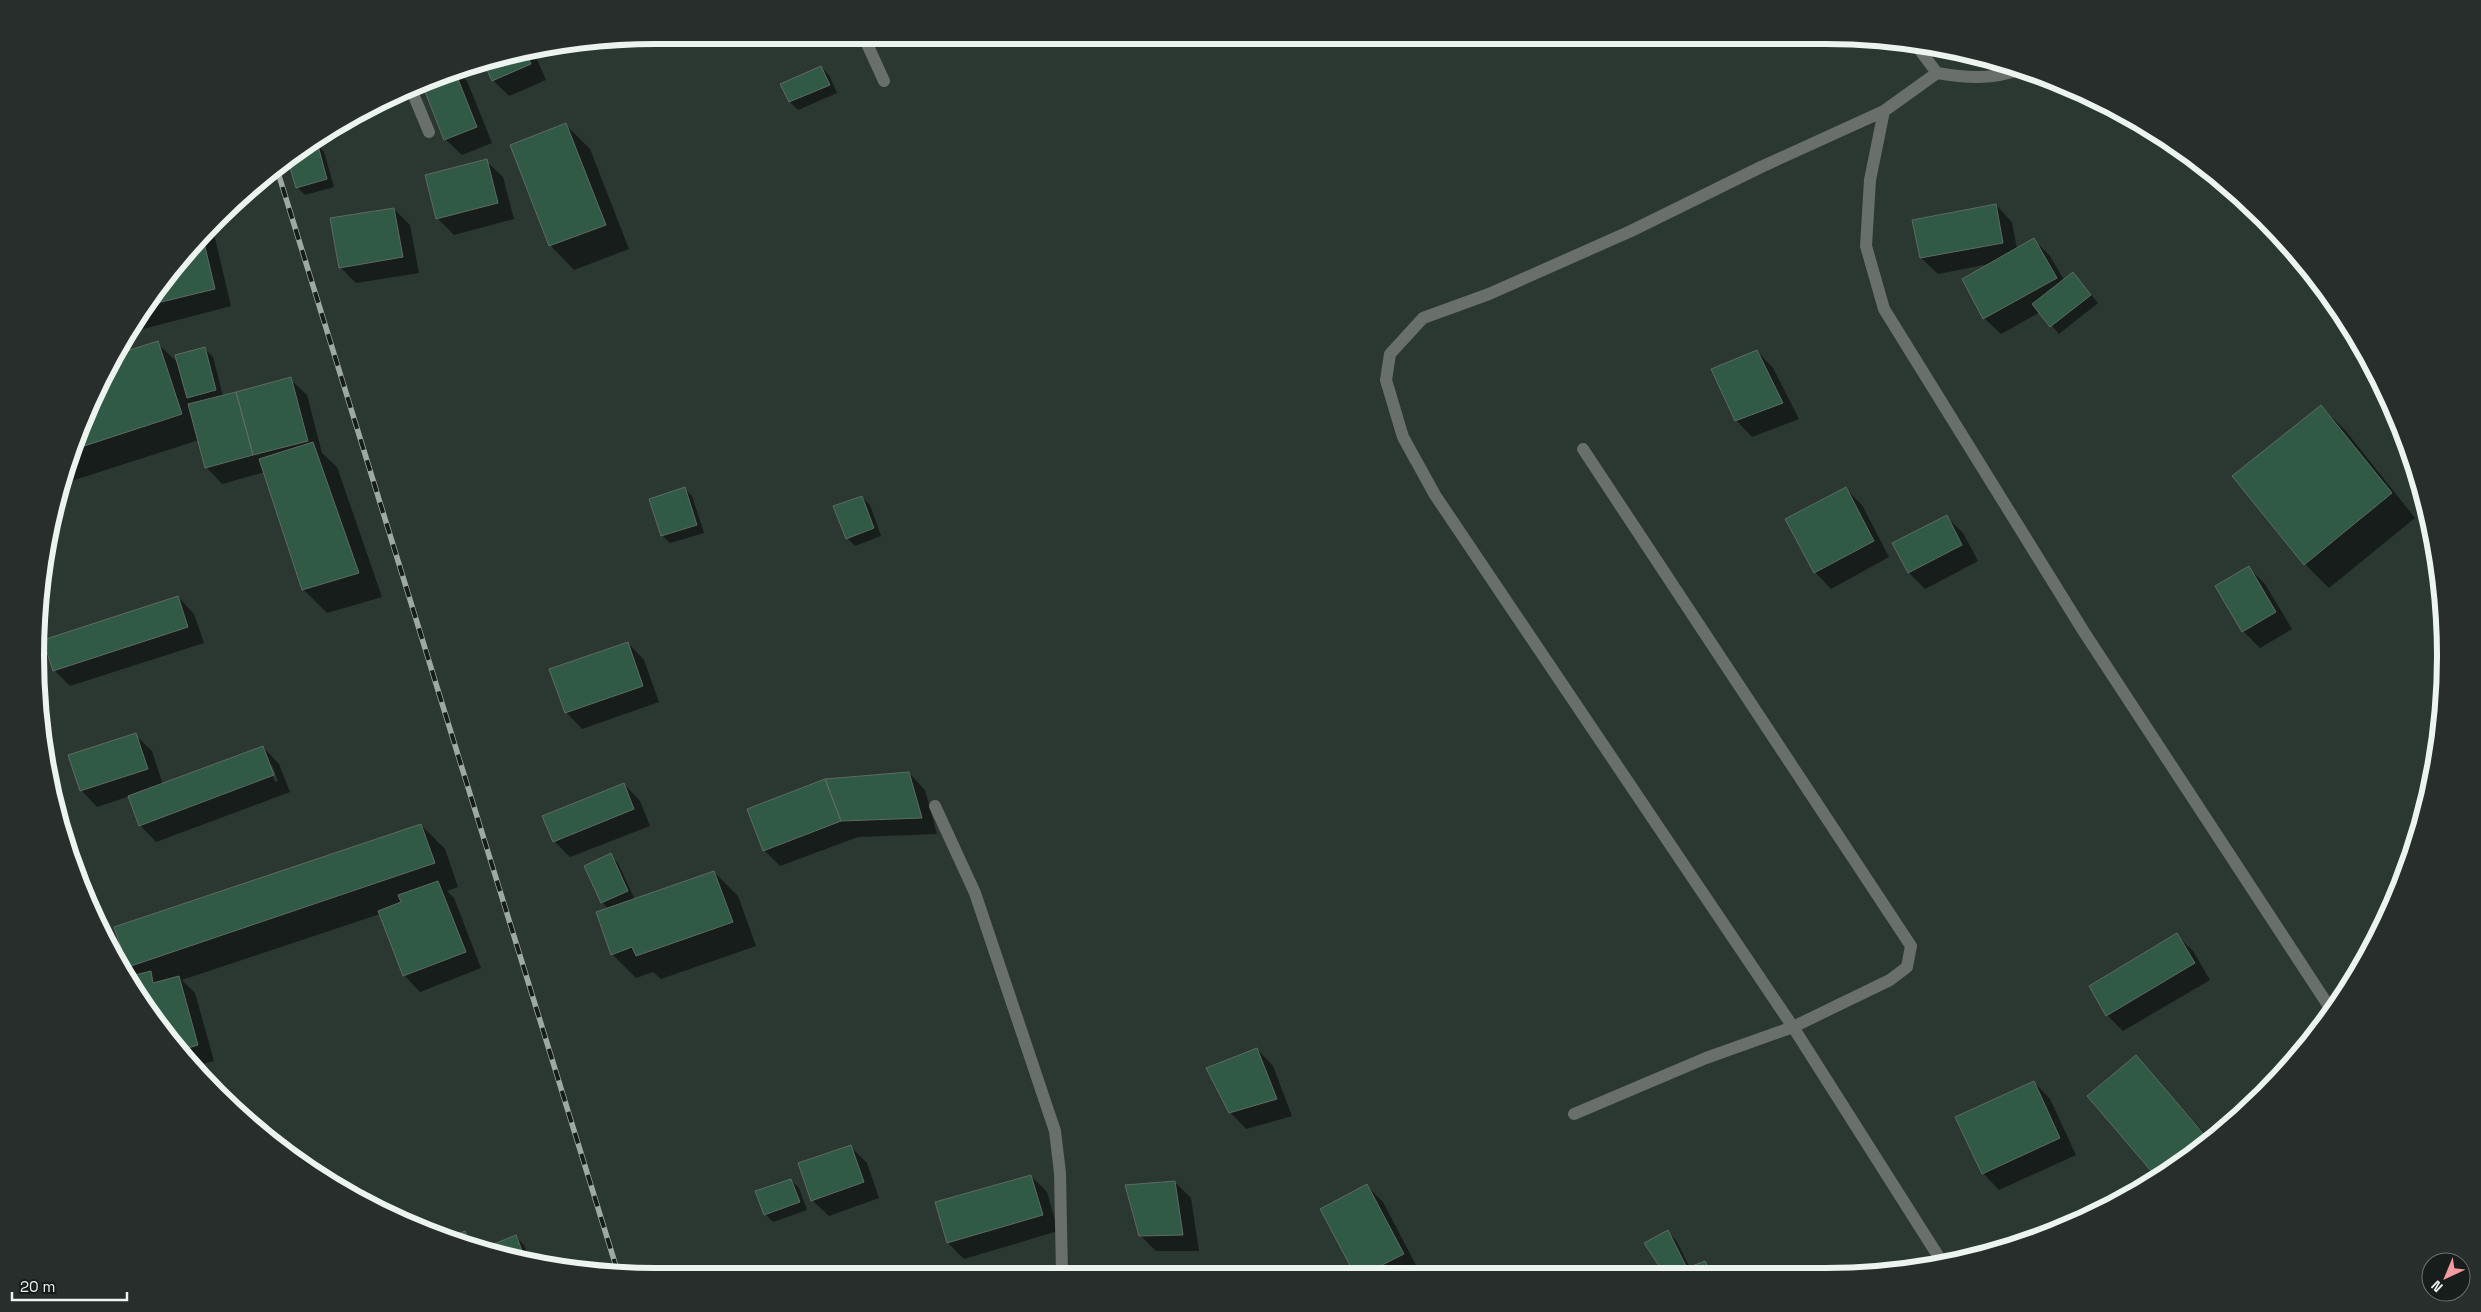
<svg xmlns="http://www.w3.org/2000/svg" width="2481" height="1312" font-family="'Space Grotesk',sans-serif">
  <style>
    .shadow { fill: #0007; fill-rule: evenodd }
    .building { fill: #305a46; stroke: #5d6b63 }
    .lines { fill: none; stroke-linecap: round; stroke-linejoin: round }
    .minor { stroke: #696f6b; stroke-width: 12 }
    .rail-casing { stroke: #9fa9a3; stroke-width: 5.5 }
    .rail { stroke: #171d1a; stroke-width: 4; stroke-dasharray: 11; stroke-linecap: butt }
    .rim { fill: none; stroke: #ecf4ef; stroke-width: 6 }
  </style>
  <rect width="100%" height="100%" fill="#2b3731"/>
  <path class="shadow" d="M532,48L546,80L509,96L493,80L484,60Z
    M821,67L829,75L837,93L798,110L790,102L782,84Z
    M455,69L467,81L492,143L462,155L445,139L423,83Z
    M336,125L339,131L307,144Z
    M566,125L590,149L629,249L574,270L550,245Z
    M316,144L324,152L334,187L305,195L297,187Z
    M486,161L503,177L514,219L454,235L438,219L426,176Z
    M1996,205L2012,222L2017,249L2034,240L2050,256L2064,280L2073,273L2098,303L2059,334L2040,312L2001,334L1984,318L1989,264L1938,274L1921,258L1914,221Z
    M394,209L410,225L419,273L356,283L340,267Z
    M207,230L215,238L231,306L128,333L140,311L189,246Z
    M157,343L179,364L205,349L213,357L223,396L290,379L307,395L322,453L337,467L382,597L327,613L303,589L265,472L222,484L206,467L199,440L62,484L61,482L82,418L116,356Z
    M1757,351L1773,368L1799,419L1752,437L1736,420Z
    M2321,406L2345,430L2415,518L2329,588L2305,564Z
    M684,488L692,496L704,533L670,543L662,535Z
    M1846,489L1862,505L1889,557L1831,589L1815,572Z
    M862,497L870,505L881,536L855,546L847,538Z
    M1946,516L1963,533L1978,561L1925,589L1909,573L1894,543Z
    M2249,568L2265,584L2292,629L2260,648L2243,631L2216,586Z
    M178,597L194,614L204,643L70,686L54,670Z
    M628,643L644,660L659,702L582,729L566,712Z
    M135,735L152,751L163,785L263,747L279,764L290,792L156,842L140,825L130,796L97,807L81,790ZM269,765H272L278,781L275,782Z
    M909,773L925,790L937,834L858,837L780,866L764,850Z
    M624,784L640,801L650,826L570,857L554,841Z
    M421,825L445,849L458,887L447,891L454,898L481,968L420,992L404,975L380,914L182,980L195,993L214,1061L191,1067L189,1066L140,1001L128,979L139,976L130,966Z
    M610,855L618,863L635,900L714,872L738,896L756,946L661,979L653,972L636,978L612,954L608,909L602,902Z
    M2176,935L2193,951L2210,980L2123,1031L2107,1015Z
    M1257,1049L1273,1066L1292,1116L1246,1129L1230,1112Z
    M2136,1057L2209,1138L2170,1172L2159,1178Z
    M2034,1082L2050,1099L2076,1155L1999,1190L1983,1173Z
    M851,1147L867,1163L879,1198L829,1216L812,1200Z
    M1031,1176L1047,1192L1058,1231L964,1259L948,1243Z
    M791,1180L799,1188L807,1210L773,1222L765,1214Z
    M1175,1182L1191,1198L1199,1251H1156L1140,1235Z
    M1367,1186L1383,1202L1419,1271L1414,1273H1355L1322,1210Z
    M1668,1232L1676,1240L1690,1268L1705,1263L1715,1272H1664L1646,1243Z
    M465,1233L484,1252L449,1238Z
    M516,1237L524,1245L530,1262L493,1255Z"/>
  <path class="building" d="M525,50L531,64L492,81L483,61Z
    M821,66L830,85L789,102L780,84Z
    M454,69L477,127L444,140L422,84Z
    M566,123L606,225L549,246L510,145Z
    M317,142L327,179L296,188L287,157L304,146Z
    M487,159L498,203L436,219L425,175Z
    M1996,204L2003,243L1920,258L1912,220Z
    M394,208L403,257L339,268L330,218Z
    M202,234L215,289L157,303L155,292L189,246Z
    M2034,238L2057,278L1983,319L1962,279Z
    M2073,272L2091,295L2050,327L2032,304Z
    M158,341L182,414L72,450L82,418L117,354Z
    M205,347L216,390L187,398L175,355Z
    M1757,350L1783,403L1735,421L1711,369Z
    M291,377L308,441L253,455L236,392Z
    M236,392L253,455L205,468L188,404Z
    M2321,405L2392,493L2304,565L2232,476Z
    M313,442L359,573L302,590L259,459Z
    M685,487L697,525L661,536L649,499Z
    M1846,487L1874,541L1814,573L1785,519Z
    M862,496L874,528L846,539L833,506Z
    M1947,515L1962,545L1908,573L1892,543Z
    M2249,566L2276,612L2242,632L2215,586Z
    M178,596L188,627L53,671L43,640Z
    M628,642L643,686L565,713L549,669Z
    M136,733L148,769L80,791L68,755Z
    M263,746L274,775L139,826L128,796Z
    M909,772L922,818L841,821L825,779Z
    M825,779L841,821L763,851L747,809Z
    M624,783L634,809L553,842L542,816Z
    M421,824L435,863L128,967L114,927Z
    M611,853L628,891L601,903L584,866Z
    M714,871L733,922L636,956L632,947L611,955L596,912Z
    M438,881L466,952L403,976L378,911L401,902L398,895Z
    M2177,933L2195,963L2106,1016L2089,986Z
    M151,971L153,983L179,976L198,1045L178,1051L140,1001L127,977Z
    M1257,1048L1277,1099L1229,1113L1206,1068Z
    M2136,1055L2208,1139L2170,1172L2158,1179L2087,1096Z
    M2034,1081L2060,1138L1982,1174L1955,1117Z
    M851,1145L864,1182L811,1201L798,1163Z
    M1031,1175L1043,1215L947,1243L935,1202Z
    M791,1179L800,1202L764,1215L755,1191Z
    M1175,1181L1183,1235L1139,1236L1125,1185Z
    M1367,1184L1404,1254L1366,1273H1354L1320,1209Z
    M1668,1230L1687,1268L1675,1272H1663L1644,1243Z
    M465,1231L471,1247L447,1238Z
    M516,1235L526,1261L492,1255L489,1246Z
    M1705,1261L1710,1272H1675L1687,1268Z"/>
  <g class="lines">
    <path class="minor" d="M863,35L884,81
      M1916,45L1937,73C1966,78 1993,80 2021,69
      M1937,73L1884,111L1870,180L1866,246L1884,309L2084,632L2330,1008
      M411,89L429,132
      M1884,111L1761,167L1631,231L1489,294L1423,318L1390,354L1386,380L1403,437L1435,495L1793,1027L1942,1262
      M935,806L975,893L1055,1131L1060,1173L1062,1274
      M1574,1114L1706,1058L1793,1027L1890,980L1907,967L1911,946L1583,449"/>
    <defs>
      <path id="rail" d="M276,166L619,1276"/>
    </defs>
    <use href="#rail" class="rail-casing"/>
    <use href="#rail" class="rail"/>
  </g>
  <path d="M0 0H2481V1312H0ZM656 44H1825A612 612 0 0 1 2437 656V656A612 612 0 0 1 1825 1268H656A612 612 0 0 1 44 656V656A612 612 0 0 1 656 44Z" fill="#282e2b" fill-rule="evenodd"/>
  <path class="rim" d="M656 44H1825A612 612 0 0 1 2437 656V656A612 612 0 0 1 1825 1268H656A612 612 0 0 1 44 656V656A612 612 0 0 1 656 44Z"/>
  <g transform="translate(2446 1277) rotate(224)"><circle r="24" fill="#171d1a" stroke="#6c736f"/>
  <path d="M0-4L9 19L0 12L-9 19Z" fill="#f49aa0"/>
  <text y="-8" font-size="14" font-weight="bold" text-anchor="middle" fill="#ecf4ef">N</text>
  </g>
  <path d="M12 1292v8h115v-8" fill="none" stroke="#ecf4ef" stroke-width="2.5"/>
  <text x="20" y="1292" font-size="15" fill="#ecf4ef" stroke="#171d1a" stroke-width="4" paint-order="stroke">20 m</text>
</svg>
